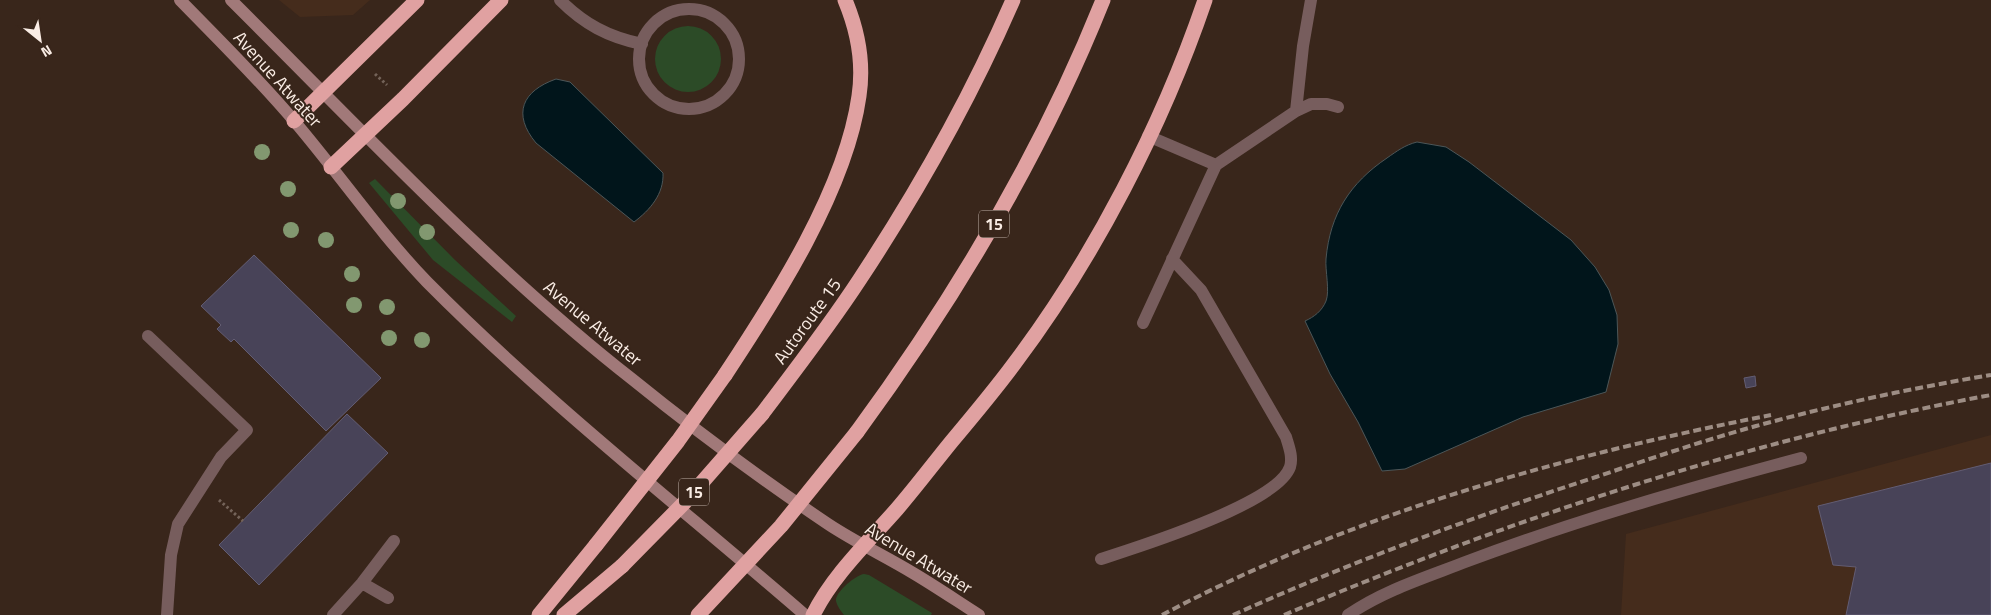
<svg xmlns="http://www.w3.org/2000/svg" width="1991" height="615" font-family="'Titillium Web',sans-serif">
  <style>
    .built { fill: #452c1c }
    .green { fill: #2c4b27 }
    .water { fill: #01151b; stroke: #4c5658 }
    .building { fill: #484358; stroke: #635d73 }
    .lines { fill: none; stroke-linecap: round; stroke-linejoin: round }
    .path { stroke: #746359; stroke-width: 3; stroke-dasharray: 2.5 2.5; stroke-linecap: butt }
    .lane { stroke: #775d5d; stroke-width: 12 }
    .secondary { stroke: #a17979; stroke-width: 12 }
    .highway { stroke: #e0a1a1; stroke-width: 15 }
    .rail { stroke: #9d8d84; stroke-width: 4; stroke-dasharray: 8 4; stroke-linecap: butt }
    .highway-bridge { stroke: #e0a1a1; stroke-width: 15 }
    .tree { fill: #829870 }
    .labels { text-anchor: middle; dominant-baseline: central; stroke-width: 4; stroke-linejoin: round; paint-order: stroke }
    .shield { fill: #39261b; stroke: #c0b1a8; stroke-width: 1 }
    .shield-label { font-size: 16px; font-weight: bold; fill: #faede5 }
    .street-label { font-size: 18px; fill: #faede5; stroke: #39261b }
  </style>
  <rect width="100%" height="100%" fill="#39261b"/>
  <path class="built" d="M279,0H370L353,15L300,17Z
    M1991,435V615H1621L1626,534Z"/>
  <path class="green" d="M655 59a33 33 0 1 1 66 0a33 33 0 1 1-66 0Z
    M375,179L455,260L516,316L512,322L433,260L369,183Z
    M864,574L869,575L932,613L931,615H844C841,611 837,606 836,601C835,592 856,575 864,574Z"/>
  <path class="water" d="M556,79L570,82L663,173C664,194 650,210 634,222L536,143C512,114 522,91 556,79Z
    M1417,142L1446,147L1469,162L1571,240L1595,267L1609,290L1617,315L1618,344L1606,392L1523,417L1405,469L1382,471L1358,422L1330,374L1305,321C1314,317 1322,311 1326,301C1330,291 1325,270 1326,259C1330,214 1350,183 1387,158C1397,151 1405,145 1417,142Z"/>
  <path class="building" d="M254,255L381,378L326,431L234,339L231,342L217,329L221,325L201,306Z
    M1755,376L1756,386L1746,388L1744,378Z
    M347,414L388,453L259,585L219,545Z
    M1991,463V615H1846L1856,567L1833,565L1818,506Z"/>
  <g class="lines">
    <path class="path" d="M375,74L387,85
      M219,500L243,521"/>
    <path class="lane" d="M560,0C584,24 608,37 642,44
      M639 59a50 50 0 1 1 100 0a50 50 0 1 1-100 0Z
      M1296,111L1303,46L1311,0
      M1216,165L1296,111L1311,104H1327L1338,107
      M1143,323L1216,165L1148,136
      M148,336L247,430L221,457L178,524L171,555L167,615
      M1101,559C1138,547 1277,504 1290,467C1293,457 1289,447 1286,437L1201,290L1172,259
      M362,583L388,598
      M333,615L362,583L394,541
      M1348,615C1384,590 1427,577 1468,561C1577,520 1689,488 1801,458"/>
    <path class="secondary" d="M180,0C219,40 259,79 295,122C340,175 379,232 427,282C545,401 678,505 805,615
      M231,0C361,129 487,265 632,379C695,430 761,479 828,524C855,542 885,556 913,573C935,586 957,601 979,615"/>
    <path class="highway" d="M294,121L417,0
      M331,167L403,99L501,0
      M725,375C776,298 846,189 859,96C864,63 858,31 845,0
      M762,414C796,369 830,325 860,279C918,191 971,97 1013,0
      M857,432C956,297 1041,155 1103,0
      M539,615L596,545
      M564,615L622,566
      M813,615C833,575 868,542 897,509C916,487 934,463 952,441C973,416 994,391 1014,364C1094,258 1162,126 1205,0"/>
    <path class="rail" d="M1162,615C1352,514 1561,456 1771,415
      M1233,615C1351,562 1473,517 1596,477C1649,459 1702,441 1756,426C1833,405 1912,388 1991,375
      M1284,615C1511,519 1748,440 1991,395"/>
    <path class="highway-bridge" d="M596,545L678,441L725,375
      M622,566L684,503L762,414
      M698,615L781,526L857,432"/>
  </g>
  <g class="tree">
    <circle cx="262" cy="152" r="8"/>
    <circle cx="288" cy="189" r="8"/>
    <circle cx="398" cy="201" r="8"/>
    <circle cx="291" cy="230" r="8"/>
    <circle cx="427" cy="232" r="8"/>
    <circle cx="326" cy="240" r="8"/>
    <circle cx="352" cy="274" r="8"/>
    <circle cx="354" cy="305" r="8"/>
    <circle cx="387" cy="307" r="8"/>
    <circle cx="389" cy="338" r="8"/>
    <circle cx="422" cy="340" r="8"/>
  </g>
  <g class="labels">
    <g class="shield">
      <rect x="979" y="210.5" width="30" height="27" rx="4"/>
      <rect x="679" y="478.5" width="30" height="27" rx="4"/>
    </g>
    <g class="shield-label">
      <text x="994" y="224">15</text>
      <text x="694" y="492">15</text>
    </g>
    <g class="street-label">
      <text transform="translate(278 79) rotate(48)">Avenue Atwater</text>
      <text transform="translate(807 321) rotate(-54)">Autoroute 15</text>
      <text transform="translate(593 323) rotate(40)">Avenue Atwater</text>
      <text transform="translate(919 558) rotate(31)">Avenue Atwater</text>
    </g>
  </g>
  <g transform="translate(40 40) rotate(150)" stroke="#39261b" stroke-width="4" paint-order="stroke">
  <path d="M0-4L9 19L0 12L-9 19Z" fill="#faede5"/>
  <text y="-8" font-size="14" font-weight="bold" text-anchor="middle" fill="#faede5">N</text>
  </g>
</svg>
